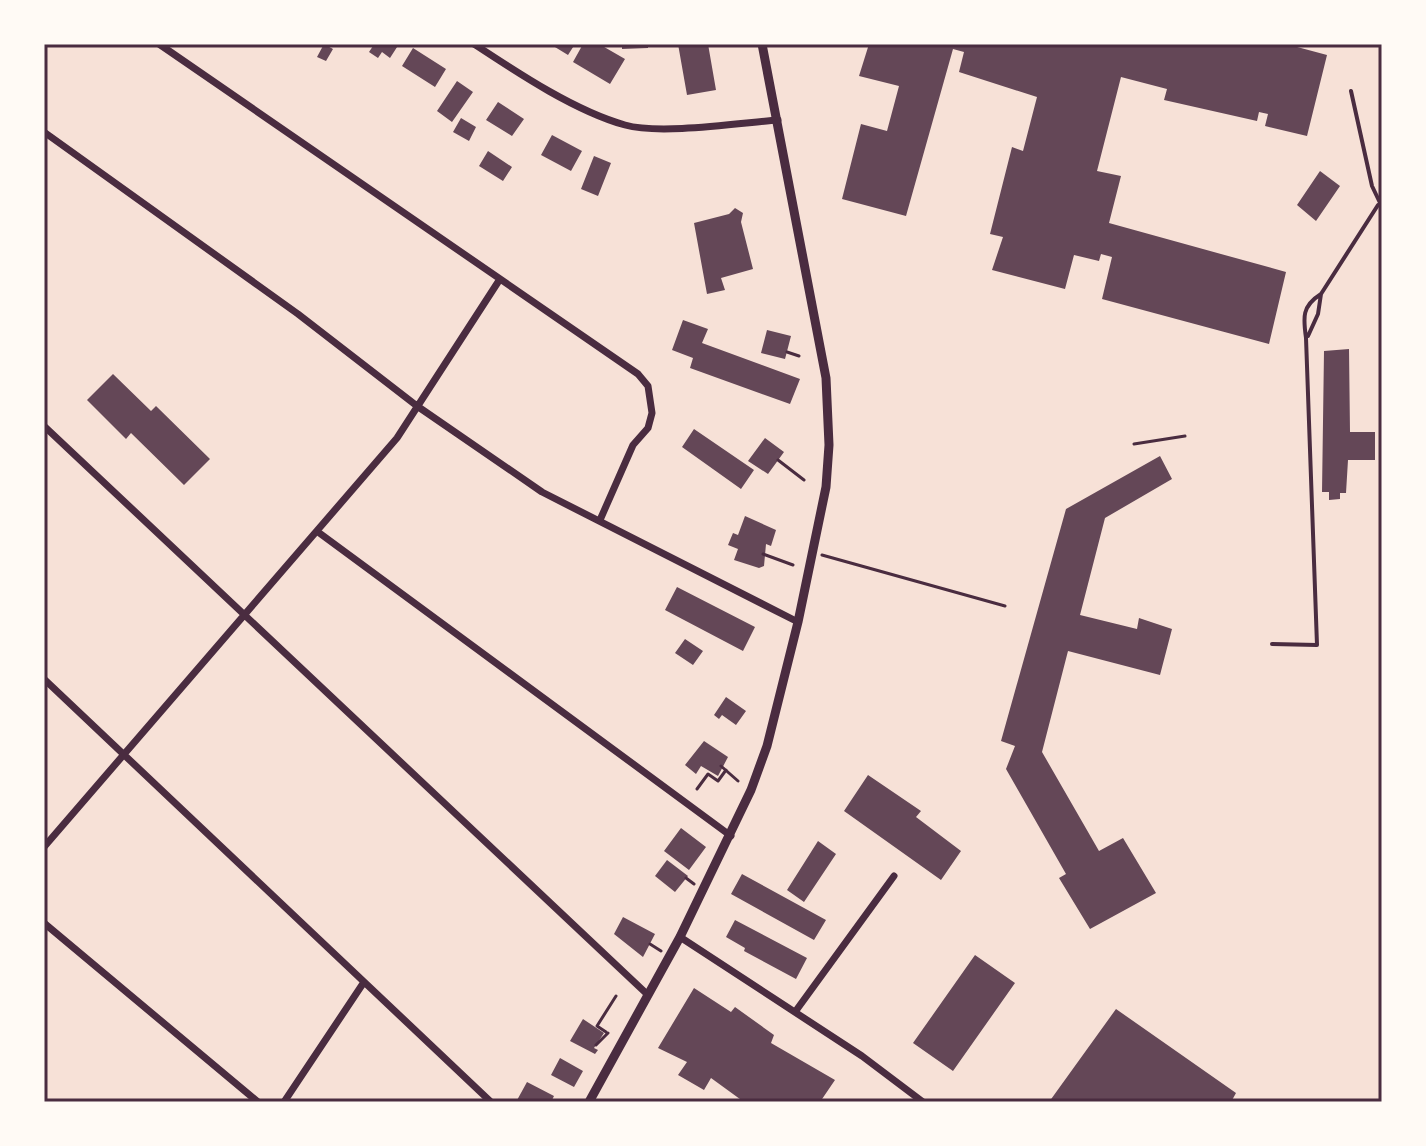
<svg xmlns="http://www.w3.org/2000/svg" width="1426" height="1146" font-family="'IBM Plex Serif',serif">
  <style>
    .building { fill: #644757 }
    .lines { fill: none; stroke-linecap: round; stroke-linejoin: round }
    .path { stroke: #4a2c40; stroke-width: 3 }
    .service { stroke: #4a2c40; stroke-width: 4 }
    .minor { stroke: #4a2c40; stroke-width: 7 }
    .tertiary { stroke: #4a2c40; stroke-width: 9 }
    .neatline { fill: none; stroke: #4a2c40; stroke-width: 3 }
  </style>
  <rect width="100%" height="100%" fill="#f7e1d7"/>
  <path class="building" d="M324,44L333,49L326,61L317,57Z
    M370,44H399L390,58L382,52L378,58L369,52L373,46Z
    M550,44H575L568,55Z
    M583,44H599L625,59L610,84L573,62Z
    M622,44H648V48L622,49Z
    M678,44H708L716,90L687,95Z
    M869,44H1272L1286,47V44L1327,55L1307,136L1265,126L1268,114L1259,112L1257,121L1164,100L1167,89L1121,77L1097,171L1121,176L1109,223L1286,272L1269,344L1102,299L1112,257L1101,254L1099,261L1074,255L1065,289L992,270L1003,237L990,234L1012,147L1023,151L1037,97L959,72L964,52L953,49L906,216L842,199L861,124L887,131L899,86L859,76Z
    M413,48L446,69L435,87L402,66Z
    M457,81L473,92L452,122L437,111Z
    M498,102L524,119L512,136L486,120Z
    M461,118L476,127L469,141L453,132Z
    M552,135L582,151L571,171L541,155Z
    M488,151L512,167L503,181L479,166Z
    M594,156L611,163L598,196L581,189Z
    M1320,171L1340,186L1316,221L1297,205Z
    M735,208L743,213L741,222L753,269L721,278L725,290L707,294L694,223L729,214Z
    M683,320L708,329L702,343L800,379L790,404L690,368L693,358L672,350Z
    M767,330L791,336L785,359L761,353Z
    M1349,349L1350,432H1375V460H1348L1346,493H1340V499L1329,500V492H1322L1324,351Z
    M113,374L151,411L156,406L210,459L184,485L131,433L126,439L87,400Z
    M694,429L754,470L741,489L682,447Z
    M765,438L784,452L768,474L748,461Z
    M1160,456L1172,479L1105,518L1080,615L1137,629L1139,618L1172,629L1160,675L1068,651L1042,752L1099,851L1123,838L1156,893L1090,929L1059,878L1066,874L1006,769L1015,746L1001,741L1066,509Z
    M745,516L776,530L771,546L766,544L764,566L759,568L734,560L738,549L728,545L733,533L738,535Z
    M677,587L755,627L743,651L665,610Z
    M685,639L703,651L693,665L675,653Z
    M726,697L746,711L736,725L722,715L719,719L714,715Z
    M704,741L728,757L718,776L701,766L696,774L685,765Z
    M868,775L921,811L916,817L961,851L941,880L844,811Z
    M681,828L706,847L689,870L664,851Z
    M818,841L836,854L804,902L787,890Z
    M667,860L688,876L675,892L655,876Z
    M742,874L826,920L814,940L731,894Z
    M623,917L655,934L643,957L614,934Z
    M735,920L807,958L796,979L744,951L745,948L726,937Z
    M975,955L1015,983L953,1071L913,1043Z
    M694,988L731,1012L735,1007L774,1035L771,1043L835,1080L820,1102H744L711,1078L704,1090L678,1075L687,1062L658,1048Z
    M1116,1009L1236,1093L1231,1102H1049Z
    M583,1019L604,1033L594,1048L598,1050L595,1054L570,1041Z
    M560,1058L583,1071L574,1087L551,1075Z
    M527,1082L554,1096L551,1102H516Z"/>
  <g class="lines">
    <path class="path" d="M787,352L799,356
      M1134,444L1185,436
      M778,460L804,480
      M763,554L793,565
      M822,555L1005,606
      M721,766L738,781
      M697,789L708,774L718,781L726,770
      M686,878L694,884
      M650,944L661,951
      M606,1032L597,1026L616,996
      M596,1045L608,1033"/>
    <path class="service" d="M1351,91L1372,186L1382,207
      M1308,336L1318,314L1321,294L1378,205
      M1272,644L1317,645L1306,338C1303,317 1302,306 1321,294"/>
    <path class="minor" d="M159,44L638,374L648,386L652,413L648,428L633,445L600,520
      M474,44C518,73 575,111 625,125C660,135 740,123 778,120
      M44,132L298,314L417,406L542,492L798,622
      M44,426L648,995
      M318,532L731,836
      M44,679L491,1102
      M44,847L397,438L500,279
      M44,923L258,1102
      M680,937L862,1056L923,1102
      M795,1012L894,876
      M284,1102L364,982"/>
    <path class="tertiary" d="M589,1102L680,937L751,790L767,746L798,622L826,487L829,445L826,378L762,44"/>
  </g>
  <rect width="1426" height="1146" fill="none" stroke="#fffaf5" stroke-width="92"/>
  <rect x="46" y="46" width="1334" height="1054" class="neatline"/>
</svg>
